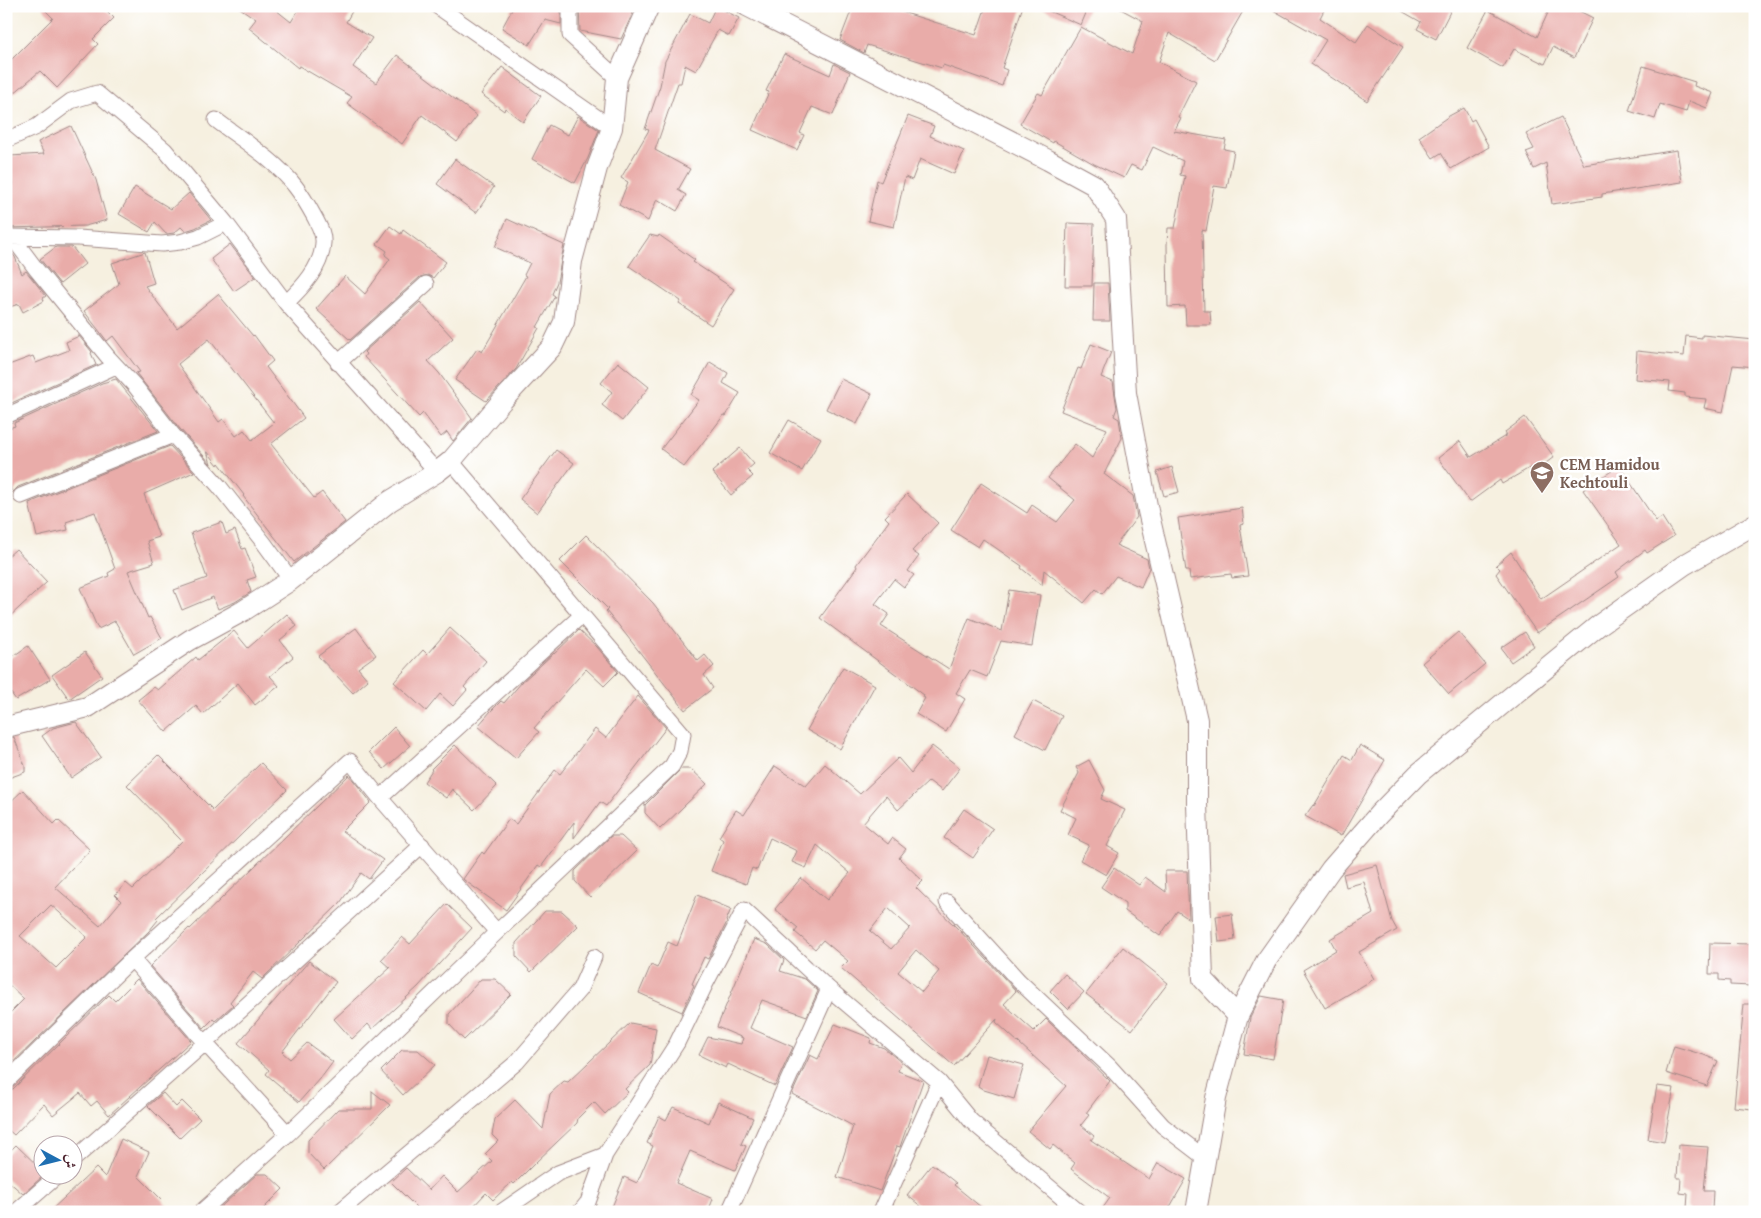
<svg xmlns="http://www.w3.org/2000/svg" width="1761" height="1218" font-family="'Gentium Book Plus',Amiri,serif">
  <style>
    .building { fill: #e9aca9; fill-rule: evenodd }
    .lines { fill: none; stroke-linecap: round; stroke-linejoin: round }
    .street-casing { stroke: #a08886; stroke-width: 17 }
    .secondary-casing { stroke: #a08886; stroke-width: 22 }
    .street { stroke: #fff; stroke-width: 15 }
    .secondary { stroke: #fff; stroke-width: 20 }
    .labels { text-anchor: middle; dominant-baseline: central; stroke-width: 5; stroke-linejoin: round; paint-order: stroke }
    .education-label { font-size: 16px; font-weight: bold; fill: #785e54; stroke: #fff; text-anchor: start }
  </style>
  <rect width="100%" height="100%" fill="#fff"/>
  <filter id="ink" filterUnits="userSpaceOnUse"><feTurbulence type="fractalNoise" baseFrequency=".02" numOctaves="2"/><feDisplacementMap in="SourceGraphic" scale="10" xChannelSelector="R" yChannelSelector="G"/><feConvolveMatrix kernelMatrix="1 2 1 2 8 2 1 2 1" color-interpolation-filters="sRGB"/></filter>
  <filter id="wash" filterUnits="userSpaceOnUse"><feTurbulence type="fractalNoise" baseFrequency=".0096" numOctaves="4" result="noise"/><feDisplacementMap in="SourceGraphic" scale="20" xChannelSelector="R" yChannelSelector="G"/><feGaussianBlur stdDeviation="1.12" result="paint"/><feColorMatrix in="noise" values="0 0 0 0 0 0 0 0 0 0 0 0 0 0 0 0 0 1.4 0 .05"/><feComposite in="paint" operator="in"/></filter>
  <g filter="url(#wash)">
    <rect width="100%" height="100%" fill="#f6f0e0"/>
    <g id="blocks">
      <path class="building" d="M41,6H102L114,18L93,39L98,44L57,88L40,71L6,100V65L53,18Z
        M237,6H271L291,22L301,6H355L346,22L372,38L353,67L376,83L397,55L477,116L457,142L422,115L402,144L347,103L352,97L299,66L298,68L249,28L256,19Z
        M514,6H561V24L545,20L529,45L502,28Z
        M579,6H636L621,39L580,31Z
        M716,6L739,18L729,36L718,30L696,71L685,65L681,83H678L655,150L690,169L678,190L686,195L677,211L657,199L648,221L619,205L628,182L621,178L649,130L645,129L660,86L665,61L690,14L708,23Z
        M853,6H903L902,12L976,35L986,6H1023L1002,68L1007,70L1002,86L943,65L942,68L867,45L864,53L840,40Z
        M1037,6H1089L1081,25Z
        M1115,6H1246L1215,60L1169,33L1159,62L1196,81L1178,117L1181,118L1174,131L1226,140L1224,149L1234,151L1227,188L1214,186L1206,231L1202,230L1204,311H1210L1211,325H1186L1185,306L1168,307L1167,245L1168,228H1175L1185,176L1180,175L1183,161L1153,147L1142,170L1131,165L1124,178L1094,164L1054,141L1053,143L1020,124L1038,93L1042,95L1081,27L1132,54L1143,21Z
        M1266,6H1326L1320,18L1356,42L1368,24L1403,47L1367,101L1311,64L1326,40Z
        M1393,6H1453L1436,39L1417,29L1421,22Z
        M1551,6H1569L1593,18L1574,58L1553,47L1545,64L1514,49L1503,68L1467,48L1488,10L1537,37Z
        M784,54L830,75L834,64L850,72L833,115L812,107L800,133L804,135L797,150L752,130L769,92L766,91Z
        M1643,66L1695,82L1694,86L1713,93L1707,108L1689,101L1686,112L1660,104L1655,119L1629,111Z
        M502,67L541,96L523,122L505,108L504,111L481,94Z
        M1464,108L1471,121L1474,119L1489,147L1451,169L1441,153L1433,158L1419,137L1449,116Z
        M578,116L599,130L588,158L575,183L532,159L549,125L568,135Z
        M908,116L934,126L930,136L964,151L954,174L920,159L912,180L905,177L894,227L868,221L877,180L881,182Z
        M1561,117L1584,165L1677,150L1682,182L1602,194V197L1552,204L1546,163L1534,169L1526,152L1534,149L1526,134Z
        M71,126L96,180L107,220L85,226L6,228V185L12,186L10,156L44,154L38,142Z
        M455,159L494,187L476,213L437,184Z
        M135,187L171,209L189,193L211,220L195,228L185,231L181,227L174,233L166,234L155,222L149,232L119,214Z
        M507,219L564,245L557,282L552,294L555,296L537,327L539,328L516,369L486,401L455,380L477,349L482,352L526,276L524,275L530,263L495,247Z
        M1067,223L1094,224L1092,286H1065Z
        M390,226L401,234L403,230L446,262L433,278L428,275L420,277L350,340L316,309L345,276L365,294L390,259L385,255L387,251L377,244Z
        M650,235L658,237L659,235L695,260L693,262L734,289L711,325L679,304L681,301L629,266Z
        M230,244L255,277L234,291L211,259Z
        M6,246L15,257L22,274L26,271L46,296L43,298L44,301L23,312L19,304L6,308Z
        M56,247H72L85,264L60,284L40,259Z
        M145,252L154,283L145,286L177,328L218,294L253,336L254,335L273,361L266,367L304,418L271,444L314,498L322,492L345,522L294,562L243,496L244,495L219,463L218,465L207,451L211,464L180,429L136,373L140,372L113,336L107,341L84,311L119,284L112,263ZM209,339L274,423L252,440L244,430L236,436L223,419L219,422L178,364Z
        M1094,283H1108L1110,321H1093Z
        M420,302L453,338L428,361L439,373L472,418L453,441L447,432L441,437L423,413L419,417L364,357L366,354L364,352Z
        M1702,335L1755,340V367L1733,365L1723,412L1704,408L1706,399L1685,397V393L1669,391L1670,382L1635,379L1637,351L1684,356L1686,336L1702,338Z
        M79,336L92,352L91,353L96,365L7,405L6,366L33,356L36,363L69,350L66,342Z
        M1091,344L1111,352L1101,377L1113,382L1117,408L1114,416L1119,419L1122,438L1104,474L1133,496L1137,517L1116,545L1147,559L1149,568L1141,587L1116,576L1102,594L1096,589L1084,603L1044,570L1042,585L1021,568L1022,566L983,539L978,547L951,530L981,483L1027,513L1032,505L1057,522L1075,500L1048,478L1075,444L1092,458L1107,429L1061,411L1078,368L1081,369Z
        M618,362L649,387L622,421L602,405L612,392L601,383Z
        M710,362L728,373L723,383L740,393L726,416L724,415L684,467L661,449L699,400L691,395Z
        M116,379L158,431L18,487L12,493L6,470V429L15,426L14,423L102,383Z
        M841,379L872,394L857,424L826,409Z
        M1525,417L1554,457L1534,472L1531,467L1502,484L1500,480L1470,502L1438,458L1460,441L1471,457L1507,435L1505,432Z
        M789,420L821,438L802,471L770,453Z
        M170,446L194,472L144,494L159,537L147,541L154,563L128,571L148,618L150,617L162,638L134,654L115,621L98,629L80,588L109,576L108,573L115,569L95,512L66,522L68,530L37,537L29,503Z
        M740,448L754,464L747,470L753,476L731,495L712,472Z
        M556,450L574,463L537,513L520,499Z
        M1619,466L1656,521L1662,517L1674,536L1647,553L1645,550L1616,572L1619,577L1537,633L1496,574L1500,569L1496,565L1511,552L1541,599L1621,544L1583,490Z
        M1172,467L1179,492L1164,496L1157,472Z
        M907,494L938,523L912,551L919,556L908,571L914,575L904,587L894,579L875,604L889,614L881,626L949,669L969,618L1002,631L1009,590L1040,595L1032,646L1001,641L987,677L970,670L956,693L965,699L946,732L916,714L925,698L923,697L924,695L820,618L857,567L856,565L889,521L885,517Z
        M1242,508L1244,524L1240,525L1248,576L1232,578L1231,574L1190,579L1189,571H1186L1178,518Z
        M222,522L226,534L235,530L242,549L245,548L256,577L247,580L251,592L235,602L218,609L213,597L182,610L174,590L207,578L191,533Z
        M586,535L653,603L698,661L705,655L714,666L704,675L713,688L685,710L616,622H615L606,611L608,609L560,561Z
        M16,549L47,582L6,620V558Z
        M287,614L297,626L280,640L293,657L270,676L279,686L255,705L238,683L203,714L196,706L166,732L138,700L154,687L158,690L196,657L198,660L234,631L248,648Z
        M356,628L376,655L358,668L368,680L353,693L318,656Z
        M450,628L486,661L464,687L467,690L453,706L440,694L426,711L394,682L423,650L427,654Z
        M579,630L597,647L618,672L604,686L586,669L534,728L539,732L516,758L478,726L491,711L501,701L504,703L522,682L554,653V654Z
        M1458,632L1485,664L1449,694L1422,663Z
        M1525,632L1534,646L1511,662L1501,648Z
        M28,646L50,679L16,700L6,686V661Z
        M85,652L102,676L69,699L52,675Z
        M843,667L875,685L840,749L807,730Z
        M638,696L666,728L606,806L600,802L574,838V822L541,867L538,865L506,910L464,880L463,879L482,852L484,854L509,819L516,824L555,770L560,774L595,729L606,738Z
        M1033,701L1062,716L1045,750L1015,734Z
        M76,722L101,757L71,778L42,736L53,728Z
        M394,727L410,746L384,769L369,752Z
        M14,737L25,766V772L6,779V739Z
        M455,745L497,786L474,810L452,789L446,798L424,782L432,770L431,769Z
        M1360,745L1385,760L1341,836L1305,816L1313,805L1314,806L1344,755L1352,760Z
        M932,746L960,768L942,791L929,781L898,810L886,796L863,823L888,844L892,838L906,849L899,858L923,881L916,888L959,930L1016,991L1004,1004L1034,1031L1046,1019L1110,1081L1086,1113L1089,1115L1081,1125L1094,1136L1091,1140L1149,1179L1158,1163L1186,1179L1167,1212H1100L1110,1198L1071,1169L1075,1163L1053,1145L1050,1149L1028,1131L1066,1086L996,1022L997,1019L954,1066L841,968L848,961L823,940L815,949L795,932L798,928L775,909L801,878L827,900L850,873L817,845L806,868L792,862L797,851L770,838L757,870L752,868L746,884L711,871L723,840L719,837L736,810L744,815L775,766L806,786L825,764L860,794L898,758L911,773ZM888,908L910,928L891,949L870,931ZM916,950L939,971L922,992L898,972Z
        M158,755L213,810L261,763L287,790L156,918L158,920L149,931L6,1069V1017L24,999L6,982V806L23,790L54,824L58,820L90,850L55,887L100,926L121,901L115,895L126,883L133,889L182,841L127,785ZM51,905L87,937L56,968L20,936Z
        M1089,760L1105,790L1101,799L1125,810L1107,846L1119,853L1106,875L1080,860L1089,845L1068,835L1076,818L1060,810L1079,773L1076,767Z
        M681,769H691L707,784L660,829L645,813V805Z
        M349,775L371,802L342,831L383,860L369,879L361,873L340,903L262,979L253,972L230,1002L233,1005L215,1021L213,1019L204,1028L150,966L189,928L190,929Z
        M964,809L993,829L973,858L944,838Z
        M611,836H621L637,851L590,897L575,881V871Z
        M1377,865L1392,921L1397,930L1359,952L1374,979L1325,1008L1303,970L1336,950L1330,939L1373,914L1364,882L1346,887L1343,874Z
        M1114,868L1139,885L1145,877L1166,892L1165,871H1187L1189,919L1177,911L1160,936L1125,911V903L1101,887Z
        M697,895L731,909L726,921L727,922L708,959L704,957L692,984L694,985L682,1012L639,993L651,965L657,968L668,942L677,946Z
        M447,904L472,928L418,987L372,1029L368,1024L352,1039L334,1019L390,968L381,960L402,937L410,944Z
        M545,911H562L578,926L531,972L516,956V943Z
        M1232,914L1235,940L1219,942L1216,916Z
        M754,939L767,944L784,960L780,971L805,979L818,991L807,1016L762,1000L750,1028L793,1047L775,1086L728,1064L726,1068L699,1055L708,1037L741,1044L743,1038L717,1027Z
        M1710,943L1752,944L1751,986L1730,985V981L1719,980V974H1709Z
        M1123,947L1168,983L1132,1030L1086,994Z
        M309,961L336,982L282,1052L290,1059L307,1043L333,1062L321,1078H320L299,1102L266,1074L269,1070L238,1043Z
        M1065,974L1084,992L1068,1009L1050,991Z
        M137,979L191,1041L109,1115L97,1101L91,1106L80,1093L53,1115L44,1104L14,1135L6,1128V1091L13,1089L109,995L115,1001Z
        M481,979H495L511,994L464,1040L449,1024V1014Z
        M1261,996L1283,1000L1273,1059L1244,1054L1250,1018Z
        M1744,1004H1755V1102H1753L1752,1109L1734,1107Z
        M630,1023L656,1028L650,1065L625,1089L628,1092L605,1114L594,1102L578,1118L577,1123L536,1162L514,1184L512,1182L493,1200L486,1193L468,1212H421L391,1182L406,1168L429,1190L442,1176L458,1192L492,1161L485,1154L498,1141L492,1135L495,1119L515,1100L543,1129L550,1094L564,1081L568,1082Z
        M835,1024L871,1038L870,1043L884,1048L901,1062L898,1071L923,1081L902,1141L900,1147L897,1146L880,1191L837,1177L853,1126L792,1094L810,1055L818,1059Z
        M1674,1046L1704,1055L1718,1061L1707,1086L1666,1073Z
        M402,1050H418L435,1065L403,1095L381,1071Z
        M987,1055L1024,1065L1014,1099L984,1090L978,1086Z
        M1657,1086L1674,1088L1664,1142L1648,1139Z
        M372,1091L390,1105L324,1170L308,1153V1140L338,1109H372Z
        M163,1093L176,1107L182,1101L200,1119L180,1138L148,1106Z
        M718,1102L753,1118L741,1144L746,1146L735,1170L690,1151L676,1183L713,1199L708,1212H610L624,1177L637,1183L653,1146L647,1143L659,1116L666,1120L673,1107L709,1123Z
        M121,1139L149,1152L138,1176L174,1212H49L96,1168L105,1177Z
        M16,1145L42,1170L43,1176L23,1194L6,1179V1155Z
        M1679,1145L1708,1147L1704,1191H1713L1712,1210H1706V1212H1689V1208H1687L1688,1194L1680,1193L1681,1178H1677Z
        M932,1164L956,1183L954,1185L987,1212H928L907,1195Z
        M257,1174H267L283,1189L260,1212H215Z"/>
    </g>
  </g>
  <g filter="url(#ink)">
    <use href="#blocks" fill-opacity="0" stroke="#a08886" stroke-width="1"/>
    <g class="lines">
      <defs>
        <path id="street" d="M437,6L612,128
          M570,6V35L617,78
          M216,120C242,140 275,160 295,186C303,196 309,207 315,218C319,226 324,234 323,243C322,267 302,288 286,303L437,472
          M6,140L36,127L71,101L97,93L165,150L226,223L286,303
          M7,237L78,238L162,244L180,242L198,237L226,223
          M12,237L36,269L108,357L135,386L173,435L219,486L264,543L291,580
          M338,363L426,284
          M6,416L116,366
          M21,496L173,435
          M380,798L582,615
          M947,902L1019,981L1110,1067L1163,1126L1205,1158
          M132,959L205,1043L288,1134
          M6,1082L132,959L350,761L380,798L497,932
          M72,1161L205,1043L422,845
          M16,1212L57,1176
          M201,1212L288,1134L497,932L672,766L680,751L683,734L451,461
          M339,1212L517,1062L580,989L594,957
          M501,1212L558,1173L605,1155
          M580,1212L588,1202L605,1155L677,1043L706,983L744,910L829,989L939,1082L971,1121L1079,1212
          M729,1212L829,989
          M881,1212L939,1082"/>
        <path id="secondary" d="M747,6L1048,160L1094,185L1116,219L1126,393L1148,511L1197,720V804L1203,979L1238,1016
          M6,727L88,707L190,640L243,611L291,580L390,501L437,472L451,461L502,401L552,347L564,322L572,261L597,168L612,128L617,78L649,6
          M1196,1212L1216,1098L1238,1016L1266,961L1331,869L1379,814L1418,774L1506,701L1599,625L1684,565L1755,524"/>
      </defs>
      <use href="#street" class="street-casing"/>
      <use href="#secondary" class="secondary-casing"/>
      <use href="#street" class="street"/>
      <use href="#secondary" class="secondary"/>
    </g>
  </g>
  <defs>
    <symbol id="school-pin" viewBox="-11 -11 22 30"><path d="M0 17L-7.5 6A9.5 9.5 0 1 1 7.5 6Z" fill="#8d6e63" stroke="#fff"/><path d="M0-5L7-2L0 1L-7-2ZM-4 1L0 2.5L4 1V4Q0 6-4 4Z" fill="#fff"/></symbol>
  </defs>
  <g fill-rule="evenodd">
    <use href="#school-pin" x="1528" y="459" width="28" height="38"/>
  </g>
  <g class="labels">
    <g class="education-label">
      <text x="1560" y="464">CEM Hamidou<tspan x="1560" dy="18">Kechtouli</tspan></text>
    </g>
  </g>
  <rect width="1761" height="1218" fill="none" stroke="#fff" stroke-width="25"/>
  <g transform="translate(58 1160) rotate(97)"><circle r="24" fill="#ffffff" stroke="#b7a5aa"/>
  <path d="M0-4L9 19L0 12L-9 19Z" fill="#1f6fb2"/>
  <text y="-8" font-size="14" font-weight="bold" text-anchor="middle" fill="#4a1f2b">ش</text>
  </g>
</svg>
